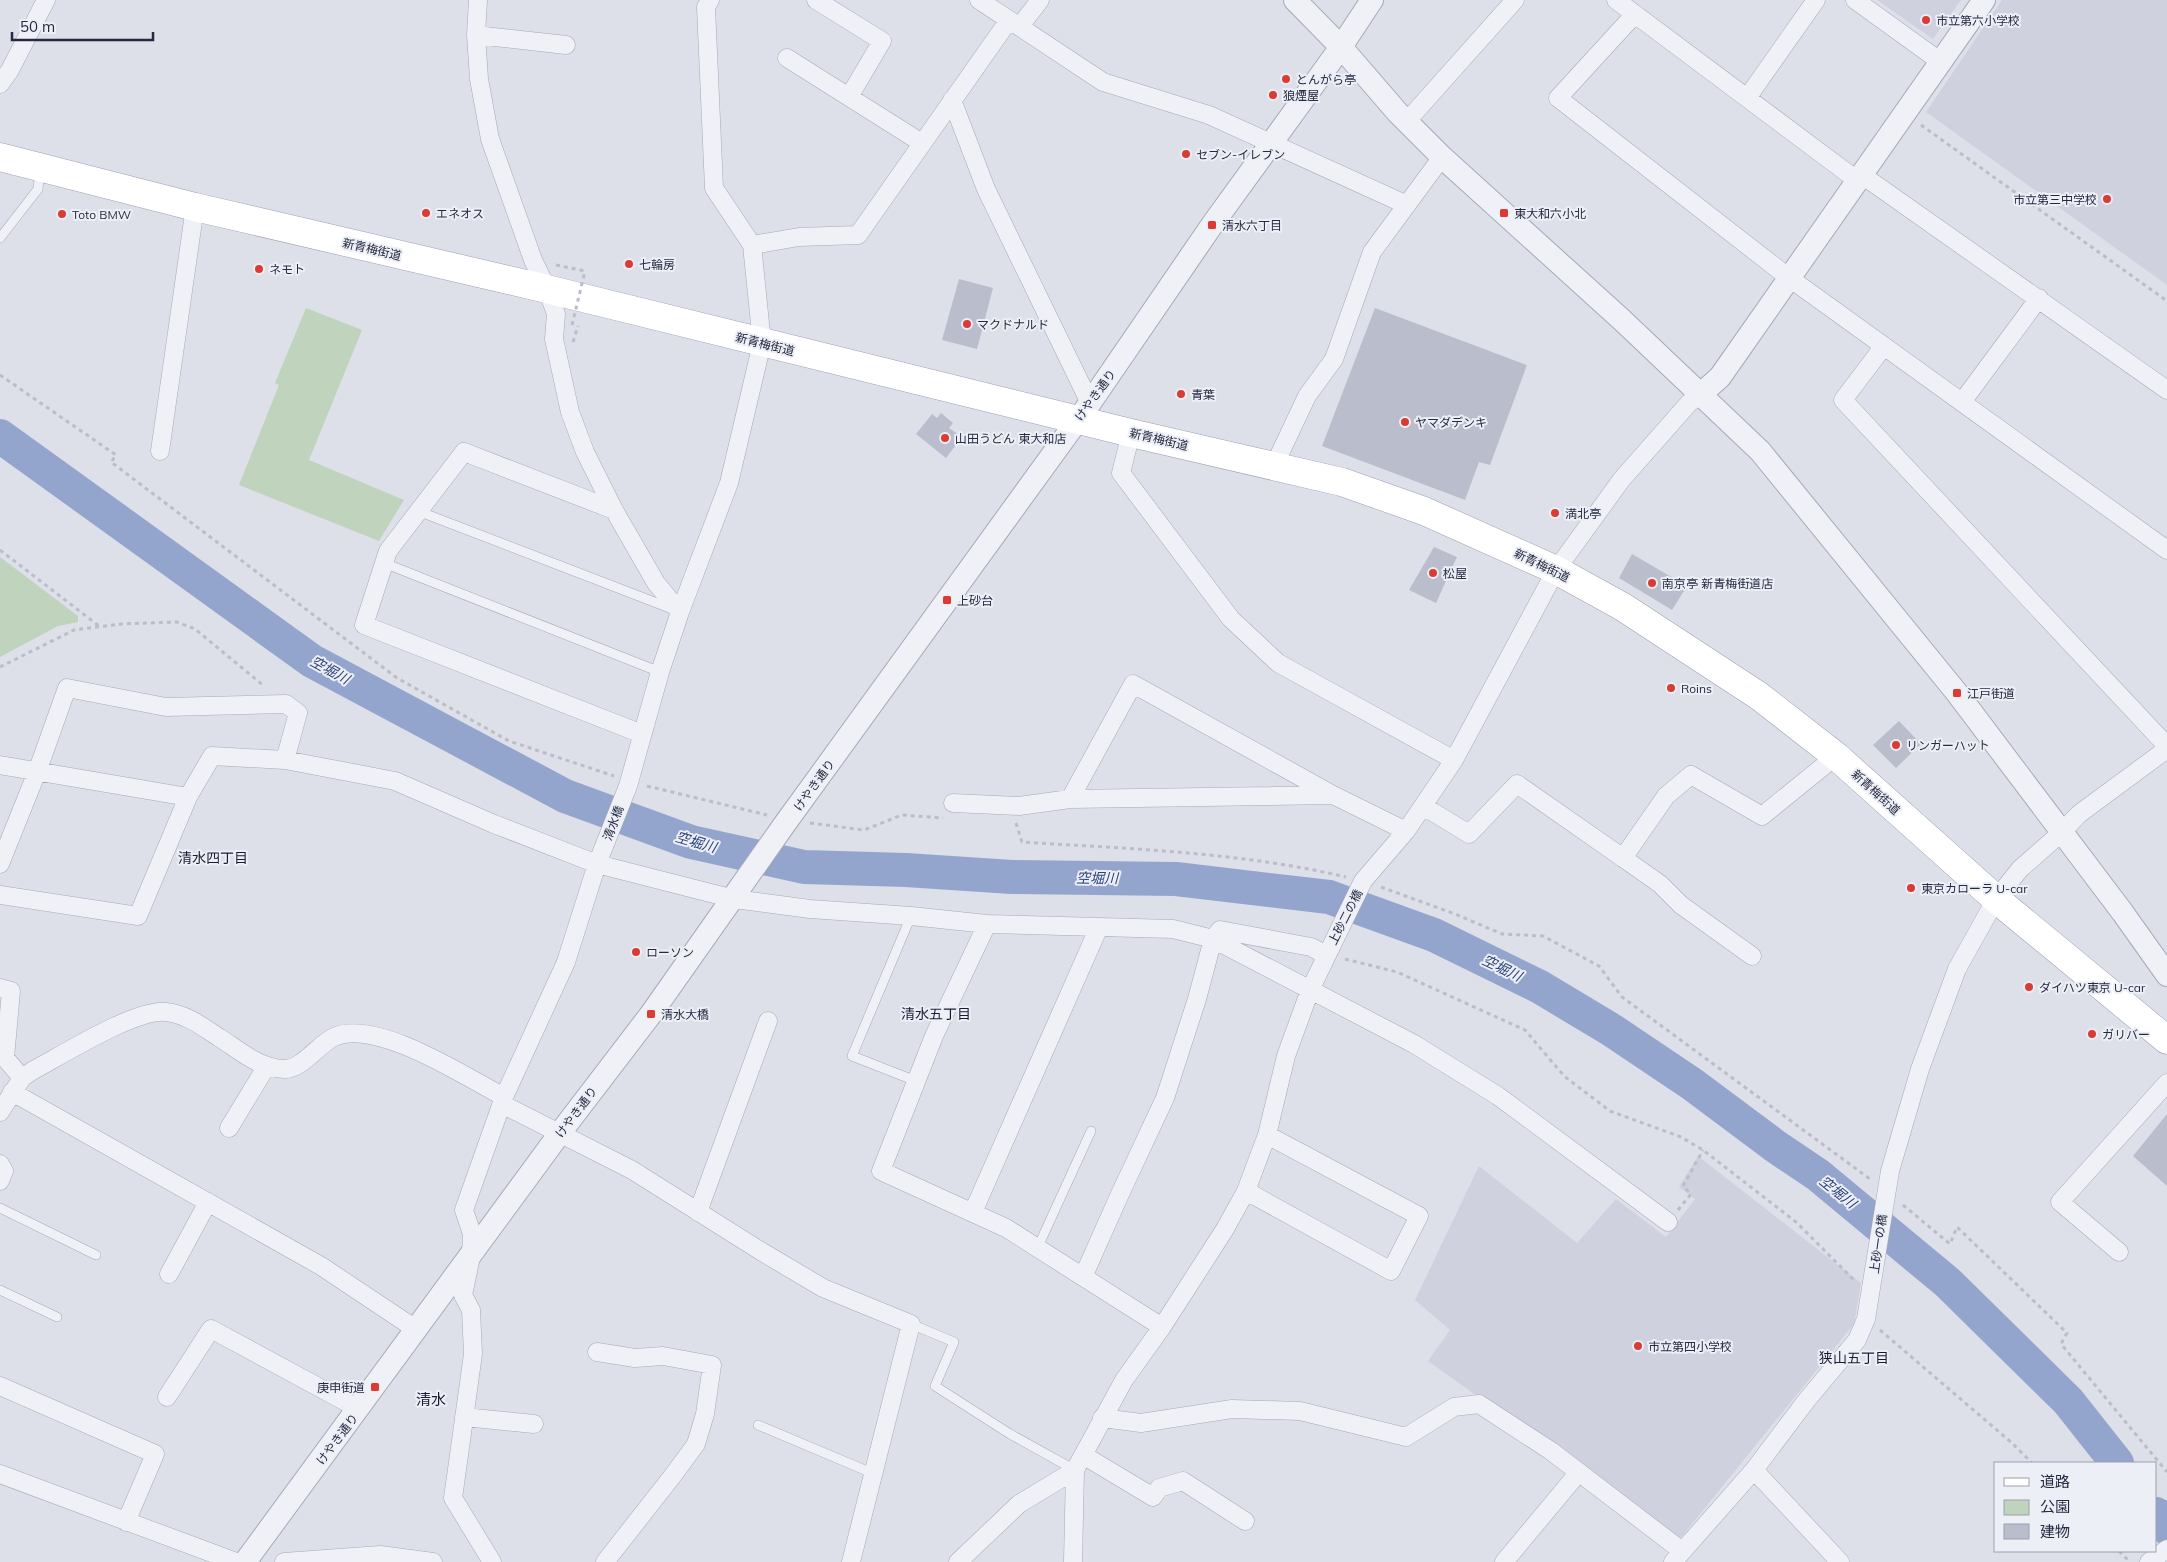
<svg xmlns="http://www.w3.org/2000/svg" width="2167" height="1562" font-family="Mulish,'Noto Sans JP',sans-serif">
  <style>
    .built { fill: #cfd2de }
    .green { fill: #bfd3bd }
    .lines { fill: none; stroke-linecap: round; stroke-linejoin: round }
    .river { stroke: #94a5cd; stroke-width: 34 }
    .building { fill: #babdcc }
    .service-casing { stroke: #a6a9b7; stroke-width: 10 }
    .minor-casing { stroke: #a6a9b7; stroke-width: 19 }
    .tertiary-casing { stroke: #a6a9b7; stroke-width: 24 }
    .primary-casing { stroke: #9ba1b5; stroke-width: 29 }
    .path { stroke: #bbbdc8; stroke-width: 3; stroke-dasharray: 4 4; stroke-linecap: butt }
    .service { stroke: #f0f1f7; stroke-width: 9 }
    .minor { stroke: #f0f1f7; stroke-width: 18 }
    .tertiary { stroke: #f0f1f7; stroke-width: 22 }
    .primary { stroke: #fff; stroke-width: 28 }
    .path-bridge { stroke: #bbbdc8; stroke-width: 3; stroke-dasharray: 4 4; stroke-linecap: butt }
    .poi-dot { fill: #db3b35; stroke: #edeff6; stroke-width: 2 }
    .labels { text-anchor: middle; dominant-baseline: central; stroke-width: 4; stroke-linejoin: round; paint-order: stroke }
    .poi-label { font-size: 12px; fill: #252a41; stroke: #edeff6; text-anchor: start }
    .street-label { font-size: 12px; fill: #252a41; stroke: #edeff6 }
    .water-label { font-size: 14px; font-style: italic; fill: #2b3f78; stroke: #edeff6 }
    .neighbourhood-label { font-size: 14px; fill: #181b31; stroke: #edeff6 }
    .quarter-label { font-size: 15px; fill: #181b31; stroke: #edeff6 }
  </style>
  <rect width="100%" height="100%" fill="#dde0e9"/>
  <path class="built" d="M1877,0H1961L1933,39Z
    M2002,0H2167V285L1926,112Z
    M1698,1156L1861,1283L1854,1324L1679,1540L1428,1361L1450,1330L1415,1300L1479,1166L1577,1243L1616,1199L1666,1237L1695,1199L1679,1187Z"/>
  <path class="green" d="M306,308L362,330L309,460L404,500L379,541L239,485L279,385L275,383Z
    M0,557L78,616V622L58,626L0,657Z"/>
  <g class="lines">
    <path class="river" d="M0,436L312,661L565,796L691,842L804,867L906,870L1012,877L1176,879L1329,897L1434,935L1540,987L1610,1029L1692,1084L1775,1146L1818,1175L1947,1282L2068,1401L2117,1463
      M2156,1514L2167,1528"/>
  </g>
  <path class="building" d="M959,279L993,288L977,349L942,340Z
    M1375,308L1527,365L1490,465L1479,462L1465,500L1322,446Z
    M941,413L953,423L949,428L962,437L946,458L916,434L932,414L937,418Z
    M1434,547L1457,557L1436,603L1409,590Z
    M1632,554L1687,586L1672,610L1619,578Z
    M1899,721L1921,744L1896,768L1873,745Z
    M2167,1114V1186L2133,1156Z"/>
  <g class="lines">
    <defs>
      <path id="service" d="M0,238L38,189L40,171
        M418,511L675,610
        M384,563L660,672
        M911,916L852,1056L916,1081
        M0,1208L96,1255
        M1037,1249L1091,1131
        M0,1290L57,1317
        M911,1324L954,1342L935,1386L1010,1434L1075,1470
        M758,1425L872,1473"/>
      <path id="minor" d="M478,0L476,35L479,79L490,139L533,260L547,289L556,314L554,339L570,412L585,452L614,510L656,583L680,612
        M816,0L882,41L849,97
        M979,0L1103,82L1209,115L1407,205
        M1616,0L1858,181
        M1855,0L1941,62
        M1635,14L1558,98L1788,277L2167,550
        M1020,26L1040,0
        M476,35L566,45
        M787,58L922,143
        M0,84L10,70L46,0
        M1747,98L1816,0
        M952,100L986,189L1090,403
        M1407,121L1515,0
        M1862,175L2167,390
        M752,245L799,237L858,235L1009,20
        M1884,346L1843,400L2167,746
        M1962,402L2039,298
        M1131,433L1121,473L1231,619L1278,663L1454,760
        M160,451L195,207
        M1274,466L1307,396L1334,359L1372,252L1442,157
        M614,510L464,452L388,551L364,625L642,734
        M0,765L188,797
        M1070,799L1133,684L1333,795L1406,831
        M953,803L1019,806L1070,799L1333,795
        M1423,806L1469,834L1517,784L1623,858L1666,796L1691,775L1762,816L1836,756
        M1623,858L1660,884L1681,905L1752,956
        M0,864L37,772L67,688L166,707L286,704L298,713L285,760
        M0,895L138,916L188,797L212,756L285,760L395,781L494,824L597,864L734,899L810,909L911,916L987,924L1173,929L1213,939L1220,930L1311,947L1326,955
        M987,924L934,1036L881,1171L1006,1228L1162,1327
        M0,988L11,991L5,1058L22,1078
        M12,1092L321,1266L417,1330
        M502,1104L632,1170L759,1250L823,1288L911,1324L851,1562
        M0,1112L22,1078L32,1071C62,1055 135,1009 166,1012C187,1014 204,1028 220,1038C240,1051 259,1068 284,1069C301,1070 319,1044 334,1037C376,1018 466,1077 504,1097
        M229,1128L266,1067
        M0,1164L4,1171L0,1181
        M1246,1191L1391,1271L1419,1216L1267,1135
        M698,1212L768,1021
        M973,1212L1099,927
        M2119,1252L2060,1202L2167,1083
        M169,1274L208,1202
        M1083,1277L1120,1194L1165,1098L1197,999L1213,939L1414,1044L1498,1096L1668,1222
        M597,1352L635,1358L663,1356L712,1365L705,1414L696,1444L674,1474L605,1562
        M0,1386L155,1454L126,1522
        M167,1397L211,1329L359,1409
        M464,1417L534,1424
        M1102,1418L1141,1423L1232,1409L1300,1411L1406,1437L1454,1407L1479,1404L1551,1451L1682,1551
        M1083,1455L1153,1497L1159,1488L1183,1481L1245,1521
        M1754,1470L1840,1562
        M0,1474L236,1562
        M284,1562L380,1555L433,1562
        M492,1562L453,1498L473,1354L471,1310L463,1295L471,1257L472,1234L464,1210L504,1097L566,962L597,864L628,786L660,672L680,612L729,483L762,343L752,245L714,188L706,7L710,0
        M958,1562L1019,1504L1075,1470
        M1073,1562L1075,1470L1124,1380L1162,1327L1225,1229L1246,1191L1267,1135L1286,1056L1310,990L1363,881L1406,831L1454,760L1556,570L1622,479L1689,403L1701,394
        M1504,1562L1579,1472
        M1673,1562L1754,1470L1806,1401L1857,1340L1866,1319L1890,1171L1920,1069L1957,969L1996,899L2020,869L2062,832L2079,814L2167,749
        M2149,1562L2167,1549"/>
      <path id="tertiary" d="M1295,0L1341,47L1398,113L1442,157L1622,320L1760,451L1957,693L2123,913L2167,975
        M1701,394L1720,377L1984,0
        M245,1562L560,1133L651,1014L784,825L1090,403L1212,225L1341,47L1372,0"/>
      <path id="primary" d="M0,157L195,207L547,289L1131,433L1342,482L1424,511L1556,570L1623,607L1759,696L1836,756L1996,899L2167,1040"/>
    </defs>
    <use href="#service" class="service-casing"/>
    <use href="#minor" class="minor-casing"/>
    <use href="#tertiary" class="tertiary-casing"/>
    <use href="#primary" class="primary-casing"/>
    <path class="path" d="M1921,125L2167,301
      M556,265L585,271
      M573,342L578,326
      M0,375L116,455L111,462L397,678L509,741L614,776
      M0,550L99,626
      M0,667L74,630L120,624L177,622L195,629L264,686
      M647,786L767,815
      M810,823L864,830L902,815L943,818
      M1016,823L1022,842C1131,849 1240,852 1346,877
      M1381,887L1455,914L1502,934L1543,936L1599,966L1622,997L1870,1179
      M1345,959L1397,972L1525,1030L1564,1076L1610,1111L1681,1137L1703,1150L1796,1222L1854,1280
      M1903,1205L1950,1244L1957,1227L2067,1333L2061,1344L2167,1472
      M1678,1210L1691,1194L1683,1186L1703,1150
      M1880,1330L2012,1443L2032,1463
      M2119,1551L2130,1562"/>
    <use href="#service" class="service"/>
    <use href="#minor" class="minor"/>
    <use href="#tertiary" class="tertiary"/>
    <use href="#primary" class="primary"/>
    <path class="path-bridge" d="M572,325L585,271"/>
  </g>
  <g class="poi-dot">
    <circle cx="1926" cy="20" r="5"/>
    <circle cx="1286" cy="79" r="5"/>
    <circle cx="1273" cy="95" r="5"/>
    <circle cx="1186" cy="154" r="5"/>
    <circle cx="2107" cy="199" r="5"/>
    <circle cx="426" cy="213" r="5"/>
    <rect x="1499" y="208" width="10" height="10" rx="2.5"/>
    <circle cx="62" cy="214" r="5"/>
    <rect x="1207" y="220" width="10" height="10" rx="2.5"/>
    <circle cx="629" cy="264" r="5"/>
    <circle cx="259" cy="269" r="5"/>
    <circle cx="967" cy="324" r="5"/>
    <circle cx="1181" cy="394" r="5"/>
    <circle cx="1405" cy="422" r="5"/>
    <circle cx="945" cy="438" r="5"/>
    <circle cx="1555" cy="513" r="5"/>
    <circle cx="1433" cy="573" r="5"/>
    <circle cx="1652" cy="583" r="5"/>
    <rect x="942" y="595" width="10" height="10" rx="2.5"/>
    <circle cx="1671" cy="688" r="5"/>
    <rect x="1952" y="688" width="10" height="10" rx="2.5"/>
    <circle cx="1896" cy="745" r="5"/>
    <circle cx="1911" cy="888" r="5"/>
    <circle cx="636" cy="952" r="5"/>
    <circle cx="2029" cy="987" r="5"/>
    <rect x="646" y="1009" width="10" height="10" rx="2.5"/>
    <circle cx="2092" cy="1034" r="5"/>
    <circle cx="1638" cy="1346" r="5"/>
    <rect x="370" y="1382" width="10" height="10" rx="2.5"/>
  </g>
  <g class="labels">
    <g class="poi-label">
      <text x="1936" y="20">市立第六小学校</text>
      <text x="1296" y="79">とんがら亭</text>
      <text x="1283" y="95">狼煙屋</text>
      <text x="1196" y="154">セブン-イレブン</text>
      <text x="2097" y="199" text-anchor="end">市立第三中学校</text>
      <text x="436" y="213">エネオス</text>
      <text x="1514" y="213">東大和六小北</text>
      <text x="72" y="214">Toto BMW</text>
      <text x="1222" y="225">清水六丁目</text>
      <text x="639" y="264">七輪房</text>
      <text x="269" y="269">ネモト</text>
      <text x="977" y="324">マクドナルド</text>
      <text x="1191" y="394">青葉</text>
      <text x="1415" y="422">ヤマダデンキ</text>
      <text x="955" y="438">山田うどん 東大和店</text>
      <text x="1565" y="513">満北亭</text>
      <text x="1443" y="573">松屋</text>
      <text x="1662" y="583">南京亭 新青梅街道店</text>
      <text x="957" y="600">上砂台</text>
      <text x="1681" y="688">Roins</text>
      <text x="1967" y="693">江戸街道</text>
      <text x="1906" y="745">リンガーハット</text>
      <text x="1921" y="888">東京カローラ U-car</text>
      <text x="646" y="952">ローソン</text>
      <text x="2039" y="987">ダイハツ東京 U-car</text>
      <text x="661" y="1014">清水大橋</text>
      <text x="2102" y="1034">ガリバー</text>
      <text x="1648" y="1346">市立第四小学校</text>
      <text x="365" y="1387" text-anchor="end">庚申街道</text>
    </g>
    <g class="street-label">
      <text transform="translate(372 249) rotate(13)">新青梅街道</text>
      <text transform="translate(765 344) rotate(14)">新青梅街道</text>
      <text transform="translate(1095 395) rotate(-54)">けやき通り</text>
      <text transform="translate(1159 439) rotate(13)">新青梅街道</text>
      <text transform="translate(1542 565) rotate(26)">新青梅街道</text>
      <text transform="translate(814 785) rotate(-54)">けやき通り</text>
      <text transform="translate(1876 792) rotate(42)">新青梅街道</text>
      <text transform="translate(613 823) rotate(-69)">清水橋</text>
      <text transform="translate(1345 917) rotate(-63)">上砂二の橋</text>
      <text transform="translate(576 1112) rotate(-53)">けやき通り</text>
      <text transform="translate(1878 1244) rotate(-82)">上砂一の橋</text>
      <text transform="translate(337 1439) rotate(-53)">けやき通り</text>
    </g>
    <g class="water-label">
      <text transform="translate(330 670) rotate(29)">空堀川</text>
      <text transform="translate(696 842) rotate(16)">空堀川</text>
      <text transform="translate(1097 878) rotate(1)">空堀川</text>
      <text transform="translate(1502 968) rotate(26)">空堀川</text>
      <text transform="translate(1838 1192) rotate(39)">空堀川</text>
    </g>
    <g class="neighbourhood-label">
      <text x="213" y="858">清水四丁目</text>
      <text x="936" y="1014">清水五丁目</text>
      <text x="1854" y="1358">狭山五丁目</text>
    </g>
    <g class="quarter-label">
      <text x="431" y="1399">清水</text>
    </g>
  </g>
  <rect x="1994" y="1462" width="162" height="90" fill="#edeff6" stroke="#9da0ae"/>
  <rect x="2004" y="1478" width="25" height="8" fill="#ffffff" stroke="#9da0ae"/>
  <text x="2040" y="1487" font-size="15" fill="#252a41">道路</text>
  <rect x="2004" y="1500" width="25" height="15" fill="#bfd3bd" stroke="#9da0ae"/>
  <text x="2040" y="1512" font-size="15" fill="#252a41">公園</text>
  <rect x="2004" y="1524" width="25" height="15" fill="#babdcc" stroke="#9da0ae"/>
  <text x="2040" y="1537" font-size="15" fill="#252a41">建物</text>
  <path d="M12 32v8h141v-8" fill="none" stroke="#252a41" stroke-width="2.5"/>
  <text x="20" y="32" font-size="15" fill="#252a41" stroke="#edeff6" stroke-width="4" paint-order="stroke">50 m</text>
</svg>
